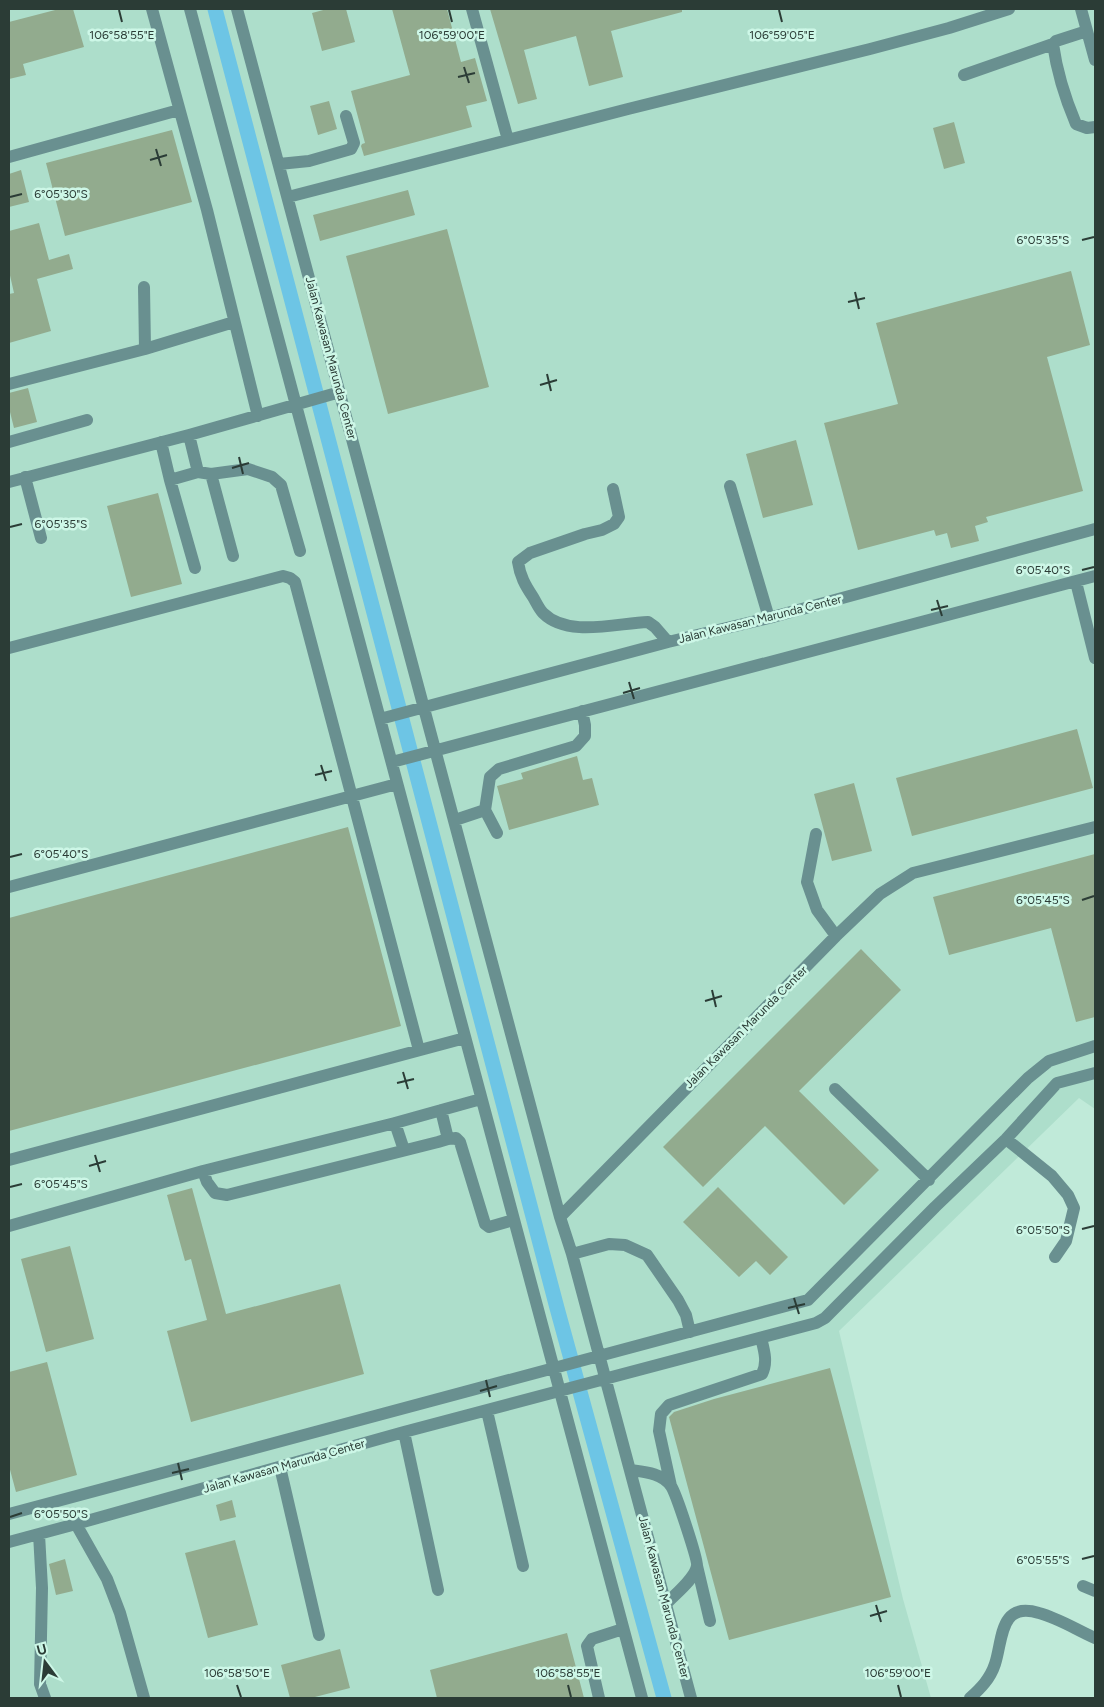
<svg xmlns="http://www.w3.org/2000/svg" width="1104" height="1707" font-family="Figtree,sans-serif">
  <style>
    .built { fill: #addecb }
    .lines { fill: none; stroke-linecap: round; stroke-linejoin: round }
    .canal { stroke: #6dc5e5; stroke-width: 15 }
    .building { fill: #92ab8e }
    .minor { stroke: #699090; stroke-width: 12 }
    .ticks { fill: none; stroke: #2b3c36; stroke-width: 2 }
    .labels { text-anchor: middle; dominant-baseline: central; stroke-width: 5; stroke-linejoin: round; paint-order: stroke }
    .street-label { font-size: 12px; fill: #2b3c36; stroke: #cdf7e7 }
    .ticks-label { font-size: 12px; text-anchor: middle; fill: #2b3c36; stroke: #cdf7e7; stroke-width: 5; stroke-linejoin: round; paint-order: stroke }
  </style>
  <rect width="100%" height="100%" fill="#c0ead9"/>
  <path class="built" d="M9,9H1095V1109L1079,1098L839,1331L903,1599L931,1698H9Z"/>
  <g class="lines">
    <path class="canal" d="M215,9L557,1308L664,1698"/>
  </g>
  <path class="building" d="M59,9H73L84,47L23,64L26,75L9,79V22Z
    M327,9H346L355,42L322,51L312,13Z
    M392,9H447L461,62L475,58L487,101L466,106L472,127L364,156L361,146L362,144L365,143L351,91L410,75Z
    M490,9H682V12L611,31L623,77L589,86L576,36L524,50L537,99L518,104Z
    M329,101L337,129L318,135L310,106Z
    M954,122L965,163L944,169L933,128Z
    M172,130L192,202L65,236L46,163Z
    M21,170L29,202L9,207V174Z
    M408,190L415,215L320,241L313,215Z
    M39,223L49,260L69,254L73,269L37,279L51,331L9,343V294L14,293L9,271V231Z
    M447,229L489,387L388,414L346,256Z
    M1071,271L1090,345L1047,357L1083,491L986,517L988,522L975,526L979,541L951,548L947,533L936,536L934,530L858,550L824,423L898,404L876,323Z
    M28,388L37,422L14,428L9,408V393Z
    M796,440L813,505L763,518L746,454Z
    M158,493L182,584L131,597L107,506Z
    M1077,729L1093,788L912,836L896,778Z
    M577,756L583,780L592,778L599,805L509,830L497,786L523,779L521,773Z
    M854,783L872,851L832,861L814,794Z
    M348,827L401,1026L9,1131V918Z
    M1095,854V1017L1076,1022L1051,928L949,955L933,897Z
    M861,949L901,990L799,1091L879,1170L844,1205L765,1126L703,1187L663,1147Z
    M718,1187L788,1257L770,1275L756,1261L739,1277L683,1222Z
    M192,1188L226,1314L340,1284L364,1374L191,1422L167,1331L207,1320L191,1259L185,1261L167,1195Z
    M70,1246L94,1339L46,1352L21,1259Z
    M47,1362L77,1475L16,1492L9,1466V1372Z
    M830,1368L891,1597L729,1640L669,1417L674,1412L714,1399Z
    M232,1500L236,1517L220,1521L216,1505Z
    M235,1540L258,1625L208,1638L185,1553Z
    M65,1559L73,1591L56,1595L49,1564Z
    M567,1633L584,1698H437L430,1670Z
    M340,1649L350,1688L311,1698H290L281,1665Z"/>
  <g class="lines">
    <path class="minor" d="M152,9L207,210L258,416
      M190,9L642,1698
      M237,9L560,1217L572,1254L691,1698
      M472,9L508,140
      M1081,9L1095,60
      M1087,31L1056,41L1053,44C1057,73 1065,98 1076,124L1087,128L1095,127
      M964,75L1053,44
      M9,157L179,110
      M279,164L309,161L351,149L354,143L346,116
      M288,197L628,109L870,49L949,28L1009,9
      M145,349L234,322
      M9,384L145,349L144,287
      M189,435L198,472
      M9,442L87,420
      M161,442L170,480L195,568
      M211,474L248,469L272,477L281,485L300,551
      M25,477L41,538
      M170,480L198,472L211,474L233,556
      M9,482L189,435L340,392
      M730,486L769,618
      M613,489L619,517L614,524L602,530L585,534L530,553L518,562C520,576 525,585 533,597C536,602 539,609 543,613C568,638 617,623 648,622L655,627L668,642
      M1076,582L1095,658
      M9,648L283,576L290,578L295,582L419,1050
      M380,719L668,642L769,618L1095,529
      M392,762L1095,576
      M485,810L497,833
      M455,820L485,810L490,777L499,769L576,746L585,736V725L582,711
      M816,834L807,882L817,910L836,936
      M9,887L397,784
      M835,1089L929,1180
      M395,1123L404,1150
      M448,1139L456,1138L460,1142L485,1224L489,1227L513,1220
      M1006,1139L1052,1176L1068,1195L1074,1208L1066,1241L1055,1257
      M9,1160L465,1038
      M203,1171L207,1182L215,1193L227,1195L438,1142L448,1139L441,1110
      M560,1217L836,936L880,894L913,873L1095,827
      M9,1226L203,1171L395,1123L481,1099
      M572,1254L609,1244L625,1245L647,1255L678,1300L686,1315L690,1332
      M487,1411L523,1566
      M404,1432L438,1590
      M280,1467L319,1635
      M630,1470C645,1472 662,1473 671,1486C676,1493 698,1560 697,1566C695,1579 674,1595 666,1604
      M671,1486L659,1431L661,1414L669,1405L762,1374C768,1362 764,1350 761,1338
      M9,1514L808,1300L1028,1078L1049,1061L1095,1046
      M76,1524L107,1579L120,1613L144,1698
      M39,1534L42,1588L40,1684L45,1698
      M9,1542L76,1524L404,1432L816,1323L825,1318L935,1207L1006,1139L1057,1083L1095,1073
      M697,1566L710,1621
      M1083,1586L1095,1591
      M599,1698L587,1646L592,1639L623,1629
      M970,1698C981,1688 990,1679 995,1664C1003,1640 999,1601 1039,1613C1058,1618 1077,1630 1095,1638"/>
  </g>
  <path class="ticks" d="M119,10L122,22M449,10L452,22M779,10L782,22M464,67L469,83M458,77L475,73M156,149L161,166M150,160L167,155M10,197L22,194M1082,240L1094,237M855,292L859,309M848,302L865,298M547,374L551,391M540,385L557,380M239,457L243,474M232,468L249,463M10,527L22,524M1082,570L1094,567M937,600L942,616M931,610L948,606M629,682L634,699M623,693L640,688M321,765L326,781M315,775L332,771M10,857L22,854M1082,900L1094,896M712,990L716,1007M705,1001L722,996M403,1072L408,1089M397,1083L414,1079M95,1155L100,1172M89,1166L106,1161M10,1187L22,1184M1082,1229L1094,1226M794,1298L799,1314M788,1308L805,1304M486,1380L490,1397M480,1391L497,1386M178,1463L182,1480M172,1473L189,1469M10,1517L22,1513M1082,1559L1094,1556M876,1605L881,1622M870,1616L887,1611M237,1685L241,1697M568,1685L571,1697M898,1685L901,1697"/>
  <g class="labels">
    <g class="street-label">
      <text transform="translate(331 358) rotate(75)">Jalan Kawasan Marunda Center</text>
      <text transform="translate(760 619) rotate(-14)">Jalan Kawasan Marunda Center</text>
      <text transform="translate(746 1027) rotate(-45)">Jalan Kawasan Marunda Center</text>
      <text transform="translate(284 1466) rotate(-16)">Jalan Kawasan Marunda Center</text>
      <text transform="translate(664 1597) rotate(75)">Jalan Kawasan Marunda Center</text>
    </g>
  </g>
  <g class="ticks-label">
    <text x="122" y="39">106°58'55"E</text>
    <text x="452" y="39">106°59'00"E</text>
    <text x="782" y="39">106°59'05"E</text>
    <text x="61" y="198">6°05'30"S</text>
    <text x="1043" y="244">6°05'35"S</text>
    <text x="61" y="528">6°05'35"S</text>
    <text x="1043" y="574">6°05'40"S</text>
    <text x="61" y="858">6°05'40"S</text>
    <text x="1043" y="904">6°05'45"S</text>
    <text x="61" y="1188">6°05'45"S</text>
    <text x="1043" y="1234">6°05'50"S</text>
    <text x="61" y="1518">6°05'50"S</text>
    <text x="1043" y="1564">6°05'55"S</text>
    <text x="237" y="1677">106°58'50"E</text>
    <text x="568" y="1677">106°58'55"E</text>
    <text x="898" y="1677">106°59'00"E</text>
  </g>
  <rect width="1104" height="1707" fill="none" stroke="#2b3c36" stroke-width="20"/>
  <g transform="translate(45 1662) rotate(345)" stroke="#cdf7e7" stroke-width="4" paint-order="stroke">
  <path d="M0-4L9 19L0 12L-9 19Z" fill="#2b3c36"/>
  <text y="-8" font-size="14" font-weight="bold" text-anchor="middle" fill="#2b3c36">U</text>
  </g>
</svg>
